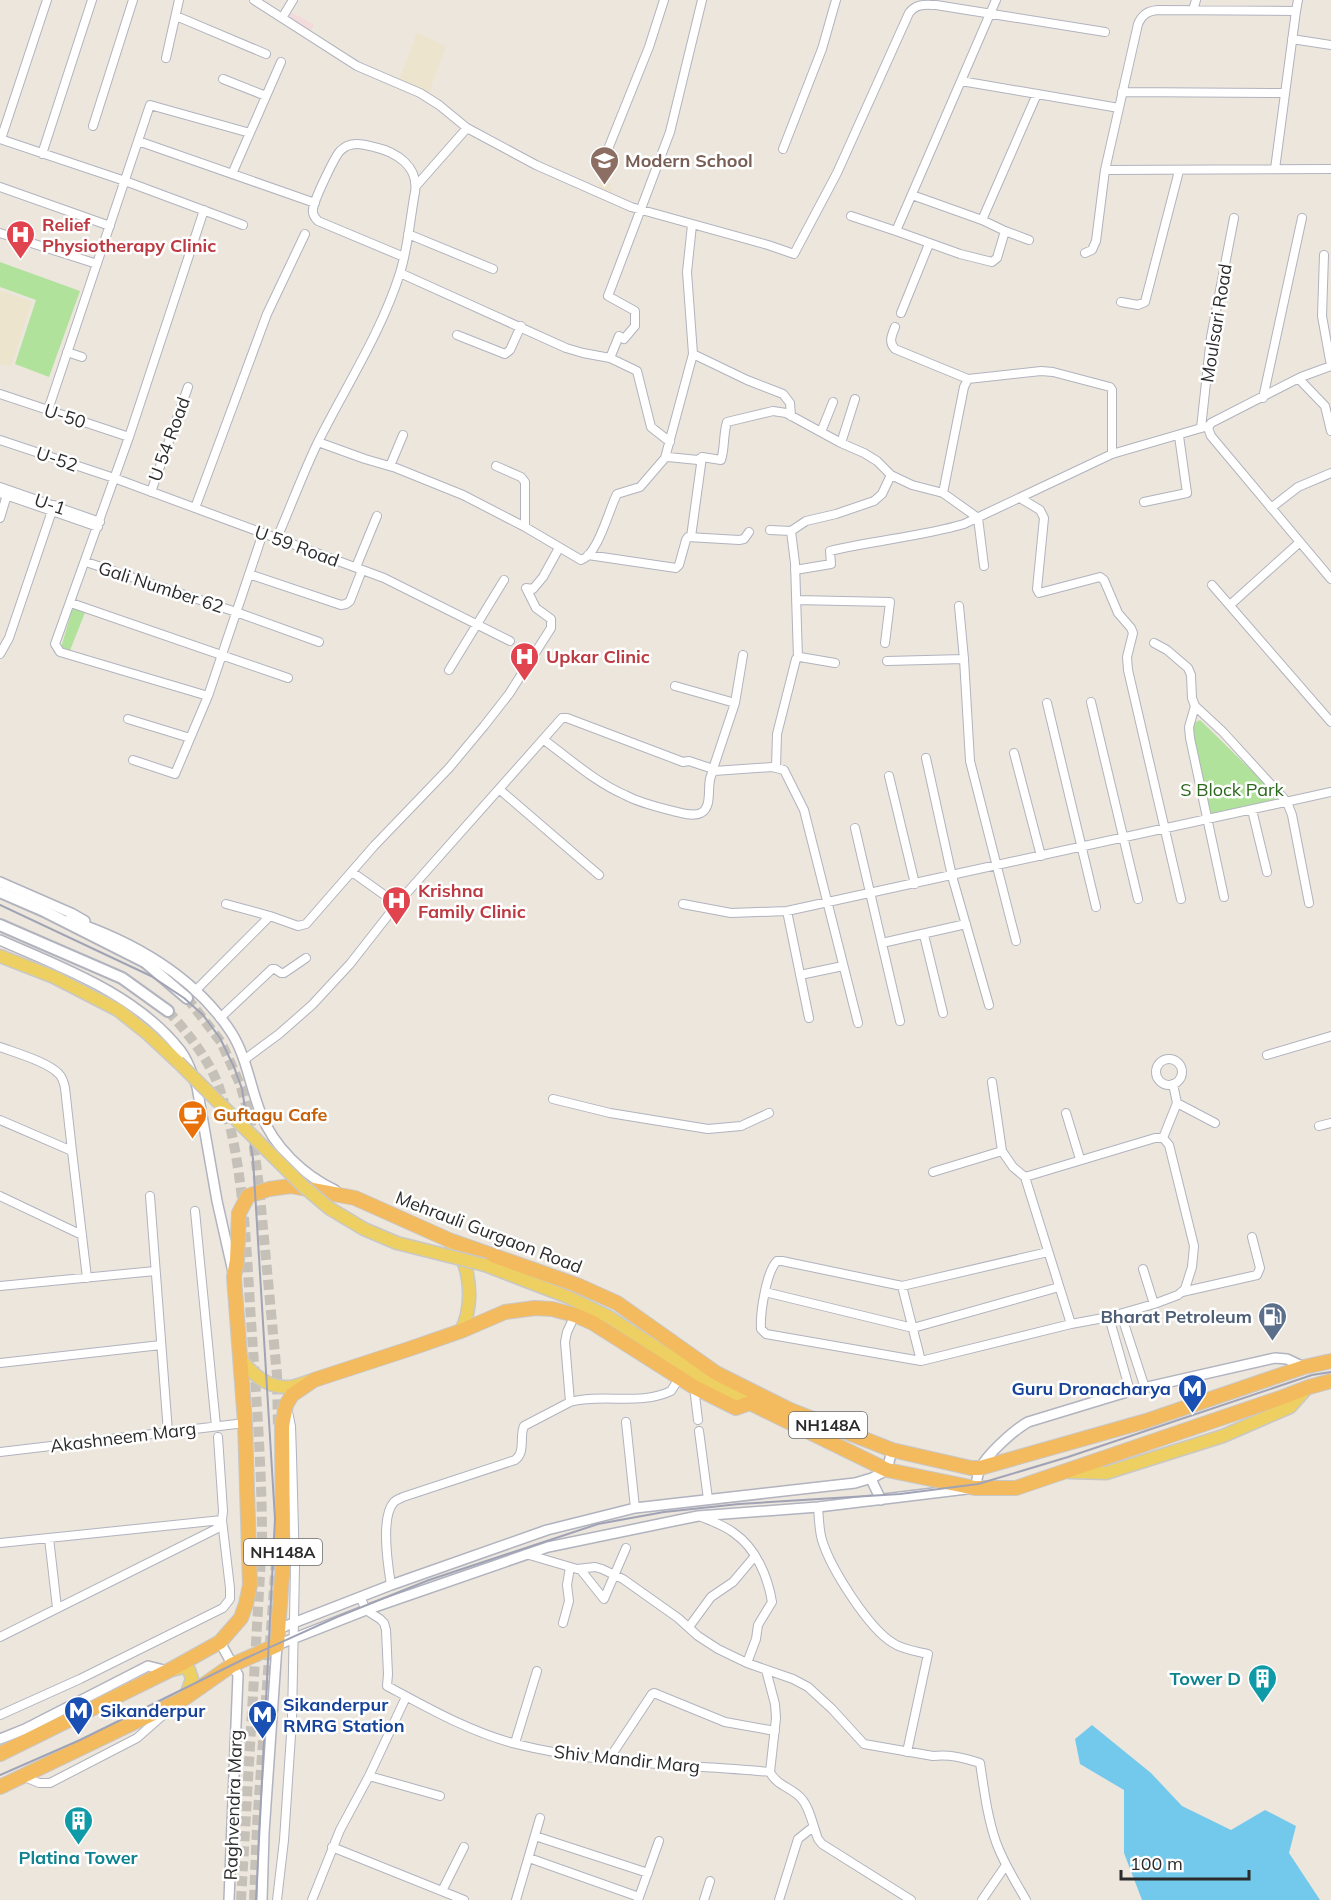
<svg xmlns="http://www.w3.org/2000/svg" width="1331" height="1900" font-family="Mulish,sans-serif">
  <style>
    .education { fill: #ede4cd }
    .medical { fill: #f3dbdb }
    .green { fill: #b1e29b }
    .water { fill: #73c9ec }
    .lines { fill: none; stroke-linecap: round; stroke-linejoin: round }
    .secondary-tunnel { stroke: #c5c1b9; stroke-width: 10; stroke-dasharray: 10 5; stroke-linecap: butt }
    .minor-casing { stroke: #b1b3be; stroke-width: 10 }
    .tertiary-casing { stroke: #b1b3be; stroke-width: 12 }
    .secondary-casing { stroke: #b1b3be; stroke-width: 14 }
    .primary-casing { stroke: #c8c8c8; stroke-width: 15 }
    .trunk-casing { stroke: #c8c8c8; stroke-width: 16 }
    .minor { stroke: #fff; stroke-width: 8 }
    .tertiary { stroke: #fff; stroke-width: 9 }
    .secondary { stroke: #fff; stroke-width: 10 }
    .primary { stroke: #edd061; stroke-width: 12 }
    .trunk { stroke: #f4ba5e; stroke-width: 14 }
    .rail { stroke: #a0a3b5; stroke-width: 2 }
    .primary-bridge-casing { stroke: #c8c8c8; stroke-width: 15; stroke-linecap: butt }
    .primary-bridge { stroke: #edd061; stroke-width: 12 }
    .labels { text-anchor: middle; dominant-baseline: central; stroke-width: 5; stroke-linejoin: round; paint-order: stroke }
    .shield { fill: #fff; stroke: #6b6b6b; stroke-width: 1.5 }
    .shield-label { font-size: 16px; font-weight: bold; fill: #2b2b2b }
    .education-label { font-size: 18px; font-weight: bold; fill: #785e54; stroke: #fff; text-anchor: start }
    .health-label { font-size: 18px; font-weight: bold; fill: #be3a42; stroke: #fff; text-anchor: start }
    .street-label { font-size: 18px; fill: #2b2b2b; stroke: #fff }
    .park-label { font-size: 18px; fill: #2a671c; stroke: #fff }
    .food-label { font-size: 18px; font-weight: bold; fill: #c56008; stroke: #fff; text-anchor: start }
    .service-label { font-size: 18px; font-weight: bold; fill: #4e5e75; stroke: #fff; text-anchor: end }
    .transit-label { font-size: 18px; font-weight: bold; fill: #164399; stroke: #fff; text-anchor: start }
    .culture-label { font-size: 18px; font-weight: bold; fill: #0d838f; stroke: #fff; text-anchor: end }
  </style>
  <rect width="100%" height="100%" fill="#ece6dd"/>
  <path class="education" d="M417,33L446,46L428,95L399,80Z
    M604,173L609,175L606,181L611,184L609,187L613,189L609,197L595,191Z
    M0,290L32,302L11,367L0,364Z"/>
  <path class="medical" d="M291,12L314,25L309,34L288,21Z"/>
  <path class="green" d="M0,262L80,291L49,377L15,364L36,300L0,287Z
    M73,607L86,610L69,653L60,651Z
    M1200,720L1288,806L1210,820L1189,725Z"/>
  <path class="water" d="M1092,1725L1151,1773L1182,1806L1231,1830L1265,1810L1296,1826L1289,1853L1320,1900H1142L1124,1853V1790L1080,1764L1075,1739Z"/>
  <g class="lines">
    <path class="secondary-tunnel" d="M187,998L221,1042L240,1084L250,1118L259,1186L277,1375L278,1429
      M168,1011C188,1033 211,1062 220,1090C244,1163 246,1245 251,1321C256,1394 262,1467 262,1540L241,1900
      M254,1900L257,1825L277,1546"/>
    <defs>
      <path id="minor" d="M254,0L357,66L420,93L439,105L467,128L536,165L631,207L768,245L794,254L837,173L909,13C917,3 925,5 936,5L1105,32
        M996,0L896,231L960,254L992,262L997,258L1005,231
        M1193,10L1196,0
        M176,16L266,54
        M282,18L293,0
        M1292,39L1331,45
        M166,58L179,0
        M223,79L266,96
        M961,81L1119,108
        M1122,92L1285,93
        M93,126L133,0
        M0,139L125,181L243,225
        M1,139L47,0
        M138,141L315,203
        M783,149L822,49L836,0
        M42,154L92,0
        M602,164L649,47L664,0
        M1275,169L1296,11
        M1105,170L1331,169
        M232,174L281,62
        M416,186L467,128
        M0,187L110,226
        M912,195L982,220L1005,231L1029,240
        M204,210L129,437L55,644L60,652L208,696
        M851,216L896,231
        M982,220L1037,94
        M0,233L97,264
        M408,234L493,269
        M1085,253L1092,250L1096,241L1105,170L1138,24C1142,15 1147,11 1158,10L1296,11L1298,0
        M1324,255L1322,316L1331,366
        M400,273L566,348L583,353L610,358L637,371L651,427L670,442
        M1121,302L1138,305L1145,302L1179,171
        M901,313L929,244
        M895,327C892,335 888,342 895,349L968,379L1041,371L1053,372L1110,387L1112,390V454
        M457,335L505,354L510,350L521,326
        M67,352L82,357
        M693,354L747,380L783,394L790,403L791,416
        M610,358L619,336L624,339L635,326V311L608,296L670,132L702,0
        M1331,366L1301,377L1211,423L1208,428L1211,436L1331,579
        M968,379L964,387L943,493L978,518L984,566
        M1299,379L1325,406L1331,431
        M0,394L129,437
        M1263,398L1302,218
        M48,410L150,105L250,133
        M1201,428L1211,337L1234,218
        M821,432L833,402
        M0,440L114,478L384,578L510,641
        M318,442L365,459L396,468L463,495L525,527L581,560C598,555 609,509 617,494L640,487L665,458L668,457L698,460L702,457L721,460C725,448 723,435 727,422L773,411L786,413L841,443L864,453L877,461L891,475L912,485L943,493
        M841,443L855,399
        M665,458L693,354L687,272L692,225
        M390,466L403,435
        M496,466L521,477L525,482V527
        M0,487L100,522
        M151,492L188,387
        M0,493L98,527
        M1020,498L1040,510L1044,518L1037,589L1039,593L1100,577L1104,580L1118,613L1131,628L1133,633L1127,657L1128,670L1181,899
        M1144,502L1187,493L1179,436
        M195,508L267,314L305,234
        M1271,508L1298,487L1331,473
        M0,518L7,495
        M770,530L791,531L806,521L836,514L874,501L882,494L891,475
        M791,531L795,563L798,658
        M691,537L702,457
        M277,538C291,506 303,473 318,442C346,386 381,333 400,273C408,248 410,219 415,192C419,167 397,152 374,147C366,145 356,142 347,146C346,146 341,150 340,151C334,158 314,200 313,209C312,214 315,218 318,221L404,257
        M588,555L676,568L679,565L686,540L688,537L739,540L744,539L749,532
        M86,562L236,612L319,642
        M356,567L377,516
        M795,570L831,564L830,551C874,540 920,537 964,524L1112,454L1208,426
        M249,574L341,605L346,604L350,601L362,570
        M1212,585L1331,722
        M796,600L890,602L885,643
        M71,603L288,678
        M1230,605L1300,542
        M959,606L964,659
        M1154,643L1167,650L1188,668L1191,675L1192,698L1195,706L1223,732L1287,802L1292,815L1309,903
        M0,654L9,638L54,505
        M887,661L964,659L970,761L1016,941
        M449,670L504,580
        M675,686L735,703
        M1091,702L1138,899
        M1047,703L1096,907
        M1195,706L1189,727L1190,738L1224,897
        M128,719L190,738
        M544,740C570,759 595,782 625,795C640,803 657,807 673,811C682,813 693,817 701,813C715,805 704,780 714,771L772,767L784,770L804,810L858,1023
        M1014,753L1041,856
        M926,758L952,876L989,1005
        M133,760L175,774L208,696L263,533
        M776,767L777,734L796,659L800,657L835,663
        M712,772L735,703L743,655
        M889,776L915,884
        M499,789L599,875
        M1252,810L1267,872
        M855,828L900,1021
        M352,872L397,904
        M226,904L270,916
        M683,904L731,913L787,911L1331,792
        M787,911L809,1018
        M924,935L943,1013
        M882,943L966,924
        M800,975L843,966
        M196,990L270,916L298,926L306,924L374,846L449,768L484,726L509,694L551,628V619L536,608L526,588L533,589L543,577L559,548
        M220,1018L272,969H275L281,973H284L306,958
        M0,1047C16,1053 48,1062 59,1074C63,1078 64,1083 65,1088L72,1151L0,1120
        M1267,1055L1331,1036
        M1156 1072a13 13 0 1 1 26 0a13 13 0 1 1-26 0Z
        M244,1060L279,1034L312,1005L350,964L397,904L562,718H567L683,762L689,761L713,769
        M992,1082L1002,1151L1013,1167L1025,1177L1071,1324
        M553,1099L610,1113L708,1129L741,1126L769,1113
        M1177,1103L1215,1123
        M1066,1113L1080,1159
        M1319,1126L1331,1123
        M1163,1138L1177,1103L1173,1084
        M72,1151L87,1278
        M933,1172L1002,1151
        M1025,1177L1155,1138H1163L1169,1145L1194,1246L1192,1267L1185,1289L1178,1295L1154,1304L1109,1317L1071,1324L921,1361L766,1334L761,1329C760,1314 766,1272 777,1261H782L902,1286L1048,1252
        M0,1196L82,1235
        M150,1196L168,1432
        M195,1211L216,1426
        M1143,1269L1154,1304
        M0,1286L155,1271
        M902,1286L921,1361
        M765,1292L913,1328L1059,1287
        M1182,1292L1257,1275L1260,1268L1252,1237
        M1121,1314L1145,1388
        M1109,1317L1130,1391
        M0,1363L161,1345
        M694,1387L698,1420
        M570,1402C603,1393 640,1406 671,1391L680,1377
        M626,1422L635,1508
        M699,1431L708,1499
        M0,1452L245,1423
        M818,1507C819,1518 819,1530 822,1540C830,1567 868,1628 893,1643C903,1650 917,1651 928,1654L907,1752
        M699,1516C711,1521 724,1525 734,1533C756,1548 768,1577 772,1602L758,1625L756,1639L747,1663
        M49,1538L57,1608
        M0,1543L222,1520L223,1511L218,1437
        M526,1554L577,1569L595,1567L602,1569L623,1579L678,1618L698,1636L718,1649L747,1663L793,1679L808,1687L832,1709L864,1744L933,1756C950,1754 964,1758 980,1763C984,1789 987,1816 996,1842C1003,1862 1015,1881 1026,1900
        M580,1569L604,1599L626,1548
        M391,1585C388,1566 380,1517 394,1502C397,1499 400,1499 403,1497L515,1460C526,1452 519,1437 524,1426L570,1402L565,1342L567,1332L575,1315
        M360,1597L366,1610L380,1619L384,1623L386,1630L388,1674L387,1686C428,1708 470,1732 516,1744C599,1765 685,1764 770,1772
        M563,1623L569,1601L567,1585L570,1567
        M689,1627L711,1597L733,1582L755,1556
        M0,1637L216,1529L222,1520
        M766,1670L775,1704L776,1718L770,1772
        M0,1715L80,1679L223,1608L230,1599V1588L222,1520
        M515,1743L537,1671
        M609,1759L652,1694L654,1693L725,1722L775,1731
        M770,1772C776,1785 792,1788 801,1798C810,1808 813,1826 818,1839L822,1844L911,1900
        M22,1776L39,1783H50L137,1738L170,1709
        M369,1776L440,1796
        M535,1836L648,1873
        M332,1847L464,1900
        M529,1858L639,1897
        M442,1891L464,1847
        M277,1900L284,1840L292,1720L295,1567L292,1456L291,1426L288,1412
        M312,1900L340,1830L369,1776L406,1697
        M516,1900L540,1818
        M638,1900L659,1841
        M704,1900L710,1881
        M779,1900L798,1839L813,1827
        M982,1900L1006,1865"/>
      <path id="tertiary" d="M0,882L71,913L85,921
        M69,920C132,941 194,976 231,1032C247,1057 250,1087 261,1114C274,1147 303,1175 335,1190
        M0,940C63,968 136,994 180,1050C188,1060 193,1075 197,1087L217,1201L233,1272
        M871,1479L881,1500
        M278,1629L391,1585L547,1530L635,1508L855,1483L872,1478L887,1470L892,1450
        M220,1642L238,1675L229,1900
        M0,1739L25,1729L148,1666L168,1671
        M262,1900L264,1833L277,1645L366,1610L548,1547L698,1516L818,1507L975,1488C977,1482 977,1475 980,1469C986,1455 1014,1430 1028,1422L1130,1391L1275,1358L1287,1359L1304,1367"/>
      <path id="secondary" d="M0,892L44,911L145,962L187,998
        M0,925L122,978L168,1011"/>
      <path id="primary" d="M0,956L54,977L118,1010L148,1034L178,1062
        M449,1240C453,1246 460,1253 463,1260C471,1281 472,1310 461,1331
        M485,1265L568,1297L609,1317L711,1383L750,1403
        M241,1359C252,1374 266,1387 286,1387C293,1388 303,1383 310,1381
        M1069,1472L1106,1473L1223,1436L1290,1407L1307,1388
        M172,1670L183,1667L189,1670L192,1679L185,1698"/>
      <path id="trunk" d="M0,1754L168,1671L220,1642L241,1618L246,1604L250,1585L245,1423L234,1277L237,1260L239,1213L248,1196L269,1189L291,1186L355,1198L449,1240L577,1285L617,1303L716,1373L790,1410L892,1450L971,1468H980L1146,1421L1304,1367L1331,1361
        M0,1787L185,1698L232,1665L277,1645L283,1562L282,1426L286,1405L292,1395L314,1380L409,1349L461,1331L505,1312L535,1308L552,1309L575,1315L593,1323L694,1387L736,1408L750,1403L887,1470L975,1488H1016L1283,1397L1309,1387L1331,1381"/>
    </defs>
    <use href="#minor" class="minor-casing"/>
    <use href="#tertiary" class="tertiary-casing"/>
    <use href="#secondary" class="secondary-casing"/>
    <use href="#primary" class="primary-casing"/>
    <use href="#trunk" class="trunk-casing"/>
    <use href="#minor" class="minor"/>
    <use href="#tertiary" class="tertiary"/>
    <use href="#secondary" class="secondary"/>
    <use href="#primary" class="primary"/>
    <use href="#trunk" class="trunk"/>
    <path class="rail" d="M0,905L151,976L184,998L203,1015L220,1038L234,1067L242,1089L253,1159L275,1519L256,1900
      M0,1775L80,1740L244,1659L337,1617L429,1580L598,1524L664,1512L739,1504L900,1494L978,1484L1068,1457L1312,1375L1331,1372"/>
    <defs>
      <path id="primary-bridge" d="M178,1062L303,1186L329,1208L364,1229L397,1243L485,1265"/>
    </defs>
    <use href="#primary-bridge" class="primary-bridge-casing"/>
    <use href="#primary-bridge" class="primary-bridge"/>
  </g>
  <defs>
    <symbol id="school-pin" viewBox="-11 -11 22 30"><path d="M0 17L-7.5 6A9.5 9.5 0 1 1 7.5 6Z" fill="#8d6e63" stroke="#fff"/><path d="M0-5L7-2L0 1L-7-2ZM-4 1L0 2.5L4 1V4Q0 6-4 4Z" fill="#fff"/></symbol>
    <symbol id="hospital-pin" viewBox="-11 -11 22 30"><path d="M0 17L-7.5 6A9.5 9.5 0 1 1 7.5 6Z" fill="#e0444e" stroke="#fff"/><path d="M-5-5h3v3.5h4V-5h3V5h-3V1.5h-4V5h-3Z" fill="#fff"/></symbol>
    <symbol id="cafe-pin" viewBox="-11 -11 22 30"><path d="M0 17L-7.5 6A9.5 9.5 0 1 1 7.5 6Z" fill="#e8710a" stroke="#fff"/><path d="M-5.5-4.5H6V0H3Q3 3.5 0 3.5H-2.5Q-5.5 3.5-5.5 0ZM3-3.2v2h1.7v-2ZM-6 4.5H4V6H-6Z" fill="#fff"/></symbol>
    <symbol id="fuel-pin" viewBox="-11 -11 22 30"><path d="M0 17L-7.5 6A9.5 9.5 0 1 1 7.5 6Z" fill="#5c6f8a" stroke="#fff"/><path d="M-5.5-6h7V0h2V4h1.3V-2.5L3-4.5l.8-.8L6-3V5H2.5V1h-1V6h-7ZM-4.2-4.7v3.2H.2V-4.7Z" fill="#fff"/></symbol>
    <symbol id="metro-pin" viewBox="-11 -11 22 30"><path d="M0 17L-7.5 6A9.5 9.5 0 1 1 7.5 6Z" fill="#1a4fb4" stroke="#fff"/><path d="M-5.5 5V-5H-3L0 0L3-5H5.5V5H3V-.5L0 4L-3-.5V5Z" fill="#fff"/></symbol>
    <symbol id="building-pin" viewBox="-11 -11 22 30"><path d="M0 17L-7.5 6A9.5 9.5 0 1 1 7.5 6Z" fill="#0f9aa8" stroke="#fff"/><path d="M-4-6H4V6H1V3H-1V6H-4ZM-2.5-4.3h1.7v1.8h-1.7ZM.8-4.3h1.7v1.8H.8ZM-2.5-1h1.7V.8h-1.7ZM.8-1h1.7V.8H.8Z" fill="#fff"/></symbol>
  </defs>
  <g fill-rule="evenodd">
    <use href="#school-pin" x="588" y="144" width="33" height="45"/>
    <use href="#hospital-pin" x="4" y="218" width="33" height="45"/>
    <use href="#hospital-pin" x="508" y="640" width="33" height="45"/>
    <use href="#hospital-pin" x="380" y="884" width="33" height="45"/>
    <use href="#cafe-pin" x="176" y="1098" width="33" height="45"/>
    <use href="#fuel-pin" x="1256" y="1300" width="33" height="45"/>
    <use href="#metro-pin" x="1176" y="1372" width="33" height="45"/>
    <use href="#building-pin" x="1246" y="1662" width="33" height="45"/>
    <use href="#metro-pin" x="62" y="1694" width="33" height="45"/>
    <use href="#metro-pin" x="246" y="1698" width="33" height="45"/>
    <use href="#building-pin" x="62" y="1804" width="33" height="45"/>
  </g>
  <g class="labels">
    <g class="shield">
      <rect x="789" y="1412" width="78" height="26" rx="4.5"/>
      <rect x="244" y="1539" width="78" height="26" rx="4.5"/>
    </g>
    <g class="shield-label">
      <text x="828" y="1425">NH148A</text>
      <text x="283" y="1552">NH148A</text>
    </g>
    <g class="education-label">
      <text x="625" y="160">Modern School</text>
    </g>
    <g class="health-label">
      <text x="42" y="224">Relief<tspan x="42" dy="21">Physiotherapy Clinic</tspan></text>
      <text x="546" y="656">Upkar Clinic</text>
      <text x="418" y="890">Krishna<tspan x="418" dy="21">Family Clinic</tspan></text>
    </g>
    <g class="street-label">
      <text transform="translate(1216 323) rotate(-81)">Moulsari Road</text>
      <text transform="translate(65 416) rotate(18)">U-50</text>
      <text transform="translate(169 439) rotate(-70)">U 54 Road</text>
      <text transform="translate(57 459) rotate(19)">U-52</text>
      <text transform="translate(50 504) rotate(19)">U-1</text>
      <text transform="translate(297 546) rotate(20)">U 59 Road</text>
      <text transform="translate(161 587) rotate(18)">Gali Number 62</text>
      <text transform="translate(489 1232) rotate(21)">Mehrauli Gurgaon Road</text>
      <text transform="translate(123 1437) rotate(-7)">Akashneem Marg</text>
      <text transform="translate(627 1759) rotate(6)">Shiv Mandir Marg</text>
      <text transform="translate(233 1805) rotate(-88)">Raghvendra Marg</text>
    </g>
    <g class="park-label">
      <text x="1232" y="789">S Block Park</text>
    </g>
    <g class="food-label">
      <text x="213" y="1114">Guftagu Cafe</text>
    </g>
    <g class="service-label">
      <text x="1252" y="1316">Bharat Petroleum</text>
    </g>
    <g class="transit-label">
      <text x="1171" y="1388" text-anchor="end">Guru Dronacharya</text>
      <text x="283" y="1704">Sikanderpur<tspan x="283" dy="21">RMRG Station</tspan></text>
      <text x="100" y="1710">Sikanderpur</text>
    </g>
    <g class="culture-label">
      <text x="1241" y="1678">Tower D</text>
      <text x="78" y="1857" text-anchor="middle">Platina Tower</text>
    </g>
  </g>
  <path d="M1121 1870v9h128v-9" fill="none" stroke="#2b2b2b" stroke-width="3"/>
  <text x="1130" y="1870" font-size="18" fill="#2b2b2b" stroke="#ffffff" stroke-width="4.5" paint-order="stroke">100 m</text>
</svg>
